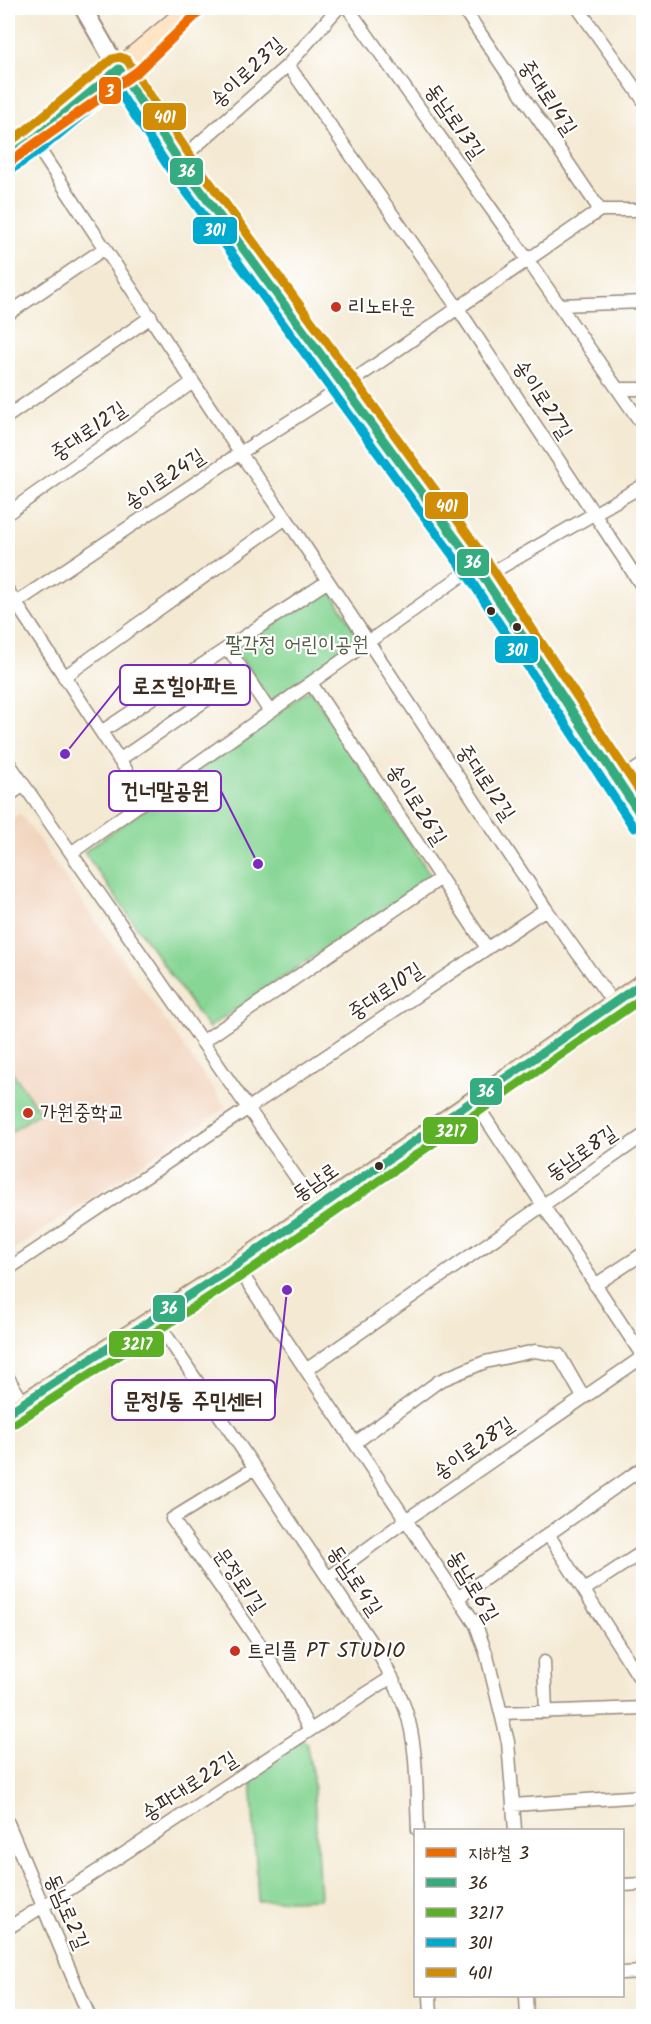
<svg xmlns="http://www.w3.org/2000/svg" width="651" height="2024" viewBox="0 0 651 2024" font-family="Kalam,'Poor Story',sans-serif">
  <rect width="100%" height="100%" fill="#fff"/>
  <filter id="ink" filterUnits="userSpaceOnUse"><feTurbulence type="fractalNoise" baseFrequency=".0167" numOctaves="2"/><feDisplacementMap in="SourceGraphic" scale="12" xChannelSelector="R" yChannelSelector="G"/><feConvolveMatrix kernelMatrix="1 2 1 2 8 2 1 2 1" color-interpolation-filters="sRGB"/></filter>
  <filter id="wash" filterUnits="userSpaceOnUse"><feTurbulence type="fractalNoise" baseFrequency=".008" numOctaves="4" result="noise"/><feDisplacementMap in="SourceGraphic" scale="24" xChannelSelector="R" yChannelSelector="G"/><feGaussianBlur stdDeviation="1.35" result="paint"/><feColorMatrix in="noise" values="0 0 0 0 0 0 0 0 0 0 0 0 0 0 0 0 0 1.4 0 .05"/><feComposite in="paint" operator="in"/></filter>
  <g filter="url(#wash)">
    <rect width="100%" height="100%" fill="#f4ead4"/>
    <path fill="#f2d4be" d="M20,813L226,1107L8,1254V822Z"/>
    <path fill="#88d695" stroke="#62805a" stroke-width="1.5" d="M327,586L362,640L270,702L235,649Z
      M310,689L432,877L208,1028L84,852Z
      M8,1066L40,1112L8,1134Z
      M302,1740L306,1742L313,1777L320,1899L258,1901L251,1774Z"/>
  </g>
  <g filter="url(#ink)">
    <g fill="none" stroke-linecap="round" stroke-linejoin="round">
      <defs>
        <path id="minor" d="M348,8L527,259L644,427
          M463,8L600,210
          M578,8L644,101
          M288,65L457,307L644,589
          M33,140L240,453L286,518L546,909L614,1004
          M179,161L288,65L338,8
          M559,305L644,302
          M8,314L105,248
          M618,389H644
          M8,416L151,317
          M8,513L193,382
          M8,591L146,800
          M8,608L240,453L345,386L600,210H644
          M228,648L270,712
          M64,677L286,518
          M311,683L487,948
          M101,732L328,581
          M119,760L244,674
          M8,762L318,1209
          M618,781L644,764
          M8,796L24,785
          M71,853L464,574L498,569L644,485
          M202,1042L441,878
          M474,1101L644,1358
          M236,1265L476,1625L487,1656L508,1742L515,1830
          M8,1269L546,909
          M595,1285L644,1253
          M154,1317L378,1653C389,1671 399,1690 406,1711C418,1747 416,1793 418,1830
          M306,1370L644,1135
          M8,1378L23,1402
          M355,1443L439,1381L485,1362L535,1351L559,1355L583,1397
          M255,1468L172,1519C220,1587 272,1655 309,1729
          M548,1534L644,1685
          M328,1578L406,1520L644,1356
          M584,1590L644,1551
          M459,1597L644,1467
          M544,1662L546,1712
          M501,1713L644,1708
          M513,1805L644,1796
          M8,1823L89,2016
          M622,1885L644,1884
          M8,1928C138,1848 263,1759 392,1677
          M622,1973L644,1972
          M430,1996L431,2016
          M526,1996L527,2016"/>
        <path id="tertiary" d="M83,8L132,93L154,121L179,161L480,572L644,821"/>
        <path id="secondary" d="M8,157L33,140L190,8
          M8,1413L236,1265L644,982"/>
      </defs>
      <use href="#minor" stroke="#988a79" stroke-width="15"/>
      <use href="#tertiary" stroke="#988a79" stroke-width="20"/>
      <use href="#secondary" stroke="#988a79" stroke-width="21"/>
      <use href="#minor" stroke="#fff" stroke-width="12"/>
      <use href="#tertiary" stroke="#fff" stroke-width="16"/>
      <use href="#secondary" stroke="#fde5c5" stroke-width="18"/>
      <defs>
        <path id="bus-1" d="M8,157L33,140L119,69L179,161L480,572L644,820
          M8,1413L236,1265L644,982"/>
        <path id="bus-2" d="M15,1423L243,1275L644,997"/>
        <path id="bus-3" d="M15,167L41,149L116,87L169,168L470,579L634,828"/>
        <path id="bus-4" d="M8,143L26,130L112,59L120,57L127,60L189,154L490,565L644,798"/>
      </defs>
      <use href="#bus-1" stroke="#fff" stroke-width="14"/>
      <use href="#bus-2" stroke="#fff" stroke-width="14"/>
      <use href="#bus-3" stroke="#fff" stroke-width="14"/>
      <use href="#bus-4" stroke="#fff" stroke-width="14"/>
      <use href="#bus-1" stroke="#35ac80" stroke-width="9"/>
      <use href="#bus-2" stroke="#5bb025" stroke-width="9"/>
      <use href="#bus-3" stroke="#00a9ce" stroke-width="9"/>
      <use href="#bus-4" stroke="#d18d06" stroke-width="9"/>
      <defs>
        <path id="metro-1" d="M8,163L138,71L203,8"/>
      </defs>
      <use href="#metro-1" stroke="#fff" stroke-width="15"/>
      <use href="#metro-1" stroke="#ed6c00" stroke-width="10"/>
    </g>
  </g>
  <g fill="#c8321e" stroke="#fff" stroke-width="2">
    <circle cx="336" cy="307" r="6"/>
    <circle cx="28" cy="1113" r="6"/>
    <circle cx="235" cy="1651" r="6"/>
  </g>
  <g fill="#3b2a1e" stroke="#fff" stroke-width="2">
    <circle cx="491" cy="611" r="5"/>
    <circle cx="517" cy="627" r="5"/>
    <circle cx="379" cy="1166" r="5"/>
  </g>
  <g text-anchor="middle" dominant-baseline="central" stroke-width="4.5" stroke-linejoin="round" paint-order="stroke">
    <g font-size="21" fill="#3b2a1e" stroke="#fff">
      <text transform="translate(248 73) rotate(-43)">송이로23길</text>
      <text transform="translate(547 98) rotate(56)">중대로14길</text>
      <text transform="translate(454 122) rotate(55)">동남로13길</text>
      <text transform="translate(542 400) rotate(57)">송이로27길</text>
      <text transform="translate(89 432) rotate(-35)">중대로12길</text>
      <text transform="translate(165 480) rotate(-34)">송이로24길</text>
      <text transform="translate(485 783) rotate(56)">중대로12길</text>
      <text transform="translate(416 805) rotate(57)">송이로26길</text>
      <text transform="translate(386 992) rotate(-34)">중대로10길</text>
      <text transform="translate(582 1154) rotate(-35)">동남로8길</text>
      <text transform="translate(316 1183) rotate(-35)">동남로</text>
      <text transform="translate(474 1449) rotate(-35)">송이로28길</text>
      <text transform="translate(239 1581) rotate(55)">문정로1길</text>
      <text transform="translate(354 1581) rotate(56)">동남로4길</text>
      <text transform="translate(472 1587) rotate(59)">동남로6길</text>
      <text transform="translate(190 1787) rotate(-33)">송파대로22길</text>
      <text transform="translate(66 1912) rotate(67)">동남로2길</text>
    </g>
    <g font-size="21" fill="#3b2a1e" stroke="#fff" text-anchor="start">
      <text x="348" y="307">리노타운</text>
      <text x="40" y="1113">가원중학교</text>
      <text x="247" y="1651">트리플 PT STUDIO</text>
    </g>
    <g font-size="21" fill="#525e42" stroke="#fff">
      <text x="297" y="645">팔각정 어린이공원</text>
    </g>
  </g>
  <path fill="none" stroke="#7b2cbf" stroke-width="2" d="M65 754L120 685M258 864L221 791M287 1290L275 1400"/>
  <g fill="#7b2cbf" stroke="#fff" stroke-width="2">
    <circle cx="65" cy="754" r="6"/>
    <circle cx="258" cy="864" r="6"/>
    <circle cx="287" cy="1290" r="6"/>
  </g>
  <g fill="#fff" stroke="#7b2cbf" stroke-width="2">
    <rect x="120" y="665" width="130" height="40" rx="6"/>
    <rect x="109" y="771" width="112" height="40" rx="6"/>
    <rect x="112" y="1380" width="163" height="40" rx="6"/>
  </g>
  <g font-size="22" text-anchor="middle" font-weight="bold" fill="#3b2a1e">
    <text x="185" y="693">로즈힐아파트</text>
    <text x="165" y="798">건너말공원</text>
    <text x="193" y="1408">문정1동 주민센터</text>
  </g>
  <g stroke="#fff" stroke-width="2">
    <rect x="98" y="76" width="24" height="29" rx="6" fill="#ed6c00"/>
    <rect x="142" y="102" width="45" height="29" rx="6" fill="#d18d06"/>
    <rect x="169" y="157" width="35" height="29" rx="6" fill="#35ac80"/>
    <rect x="192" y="216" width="46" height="29" rx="6" fill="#00a9ce"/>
    <rect x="424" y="491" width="45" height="29" rx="6" fill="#d18d06"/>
    <rect x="456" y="548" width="34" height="29" rx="6" fill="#35ac80"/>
    <rect x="494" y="635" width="45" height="29" rx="6" fill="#00a9ce"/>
    <rect x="469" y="1077" width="34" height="29" rx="6" fill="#35ac80"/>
    <rect x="422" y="1116" width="57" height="29" rx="6" fill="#5bb025"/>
    <rect x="152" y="1294" width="34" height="29" rx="6" fill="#35ac80"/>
    <rect x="108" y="1330" width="57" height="28" rx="6" fill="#5bb025"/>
  </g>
  <g font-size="16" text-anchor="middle" font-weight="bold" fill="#fff">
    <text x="110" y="97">3</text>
    <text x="165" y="123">401</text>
    <text x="187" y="177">36</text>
    <text x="215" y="236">301</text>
    <text x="447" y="512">401</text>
    <text x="473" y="568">36</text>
    <text x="517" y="656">301</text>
    <text x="486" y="1097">36</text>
    <text x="451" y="1137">3217</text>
    <text x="169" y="1314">36</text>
    <text x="137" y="1350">3217</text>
  </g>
  <rect width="651" height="2024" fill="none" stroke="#fff" stroke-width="30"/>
  <rect x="414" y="1829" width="210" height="168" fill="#ffffff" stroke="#b1aaa5" stroke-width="1.5"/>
  <rect x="426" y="1848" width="30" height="9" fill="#ed6c00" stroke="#b1aaa5" stroke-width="1.5"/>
  <text x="468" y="1859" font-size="18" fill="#3b2a1e">지하철 3</text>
  <rect x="426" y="1878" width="30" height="9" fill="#35ac80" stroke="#b1aaa5" stroke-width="1.5"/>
  <text x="468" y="1889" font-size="18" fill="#3b2a1e">36</text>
  <rect x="426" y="1908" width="30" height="9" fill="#5bb025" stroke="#b1aaa5" stroke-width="1.5"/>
  <text x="468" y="1919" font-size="18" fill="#3b2a1e">3217</text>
  <rect x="426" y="1938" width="30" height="9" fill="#00a9ce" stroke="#b1aaa5" stroke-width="1.5"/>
  <text x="468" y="1949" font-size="18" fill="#3b2a1e">301</text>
  <rect x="426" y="1968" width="30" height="9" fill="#d18d06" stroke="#b1aaa5" stroke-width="1.5"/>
  <text x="468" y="1979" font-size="18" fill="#3b2a1e">401</text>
</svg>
